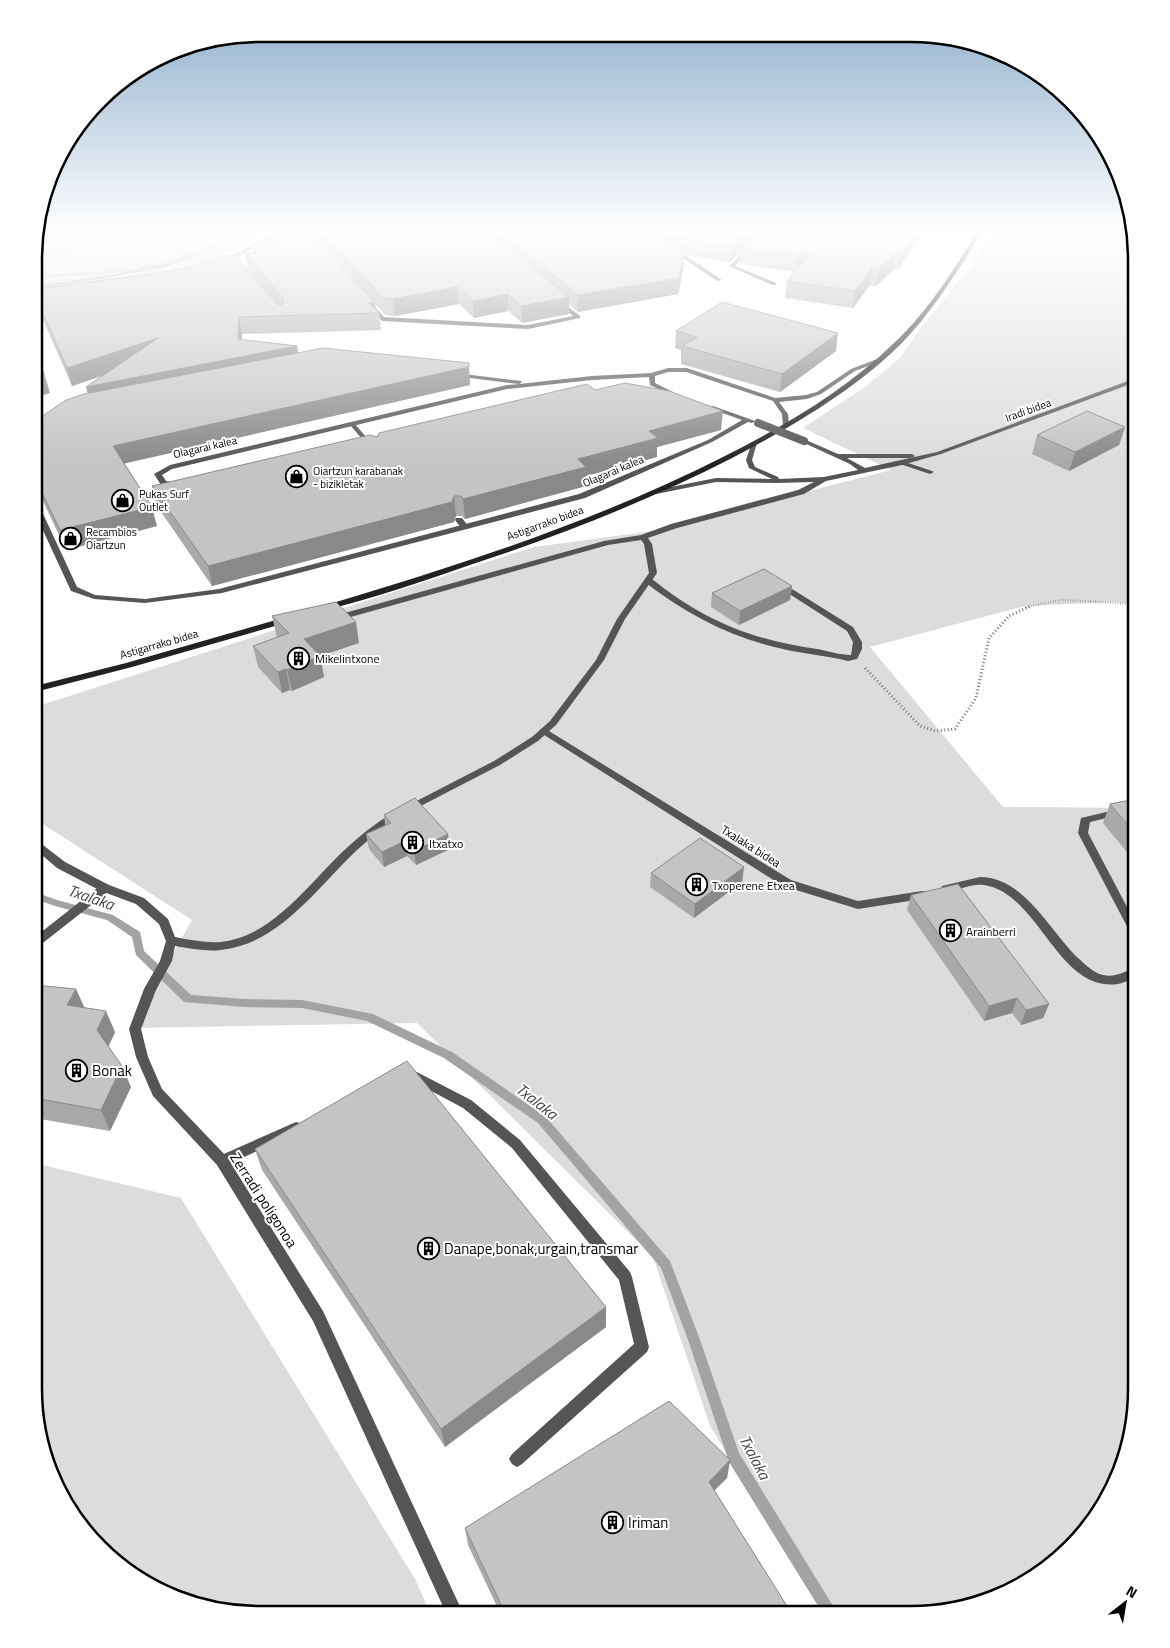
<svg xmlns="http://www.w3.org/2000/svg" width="1170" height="1648" viewBox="0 0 1170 1648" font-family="'Titillium Web',sans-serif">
  <rect width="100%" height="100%" fill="#fff"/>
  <path fill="#dcdcdc" d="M36,234H264L213,260L188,269L36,294Z
    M991,234H1130L1136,259V604L1115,602L1025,606L870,647L1003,807L1136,808V1404L1124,1461L1098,1514L1059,1558L1010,1591L911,1614H827L710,1426L653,1257L417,1023L131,1028L192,920L35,819V707L534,547L653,531L891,470L803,428L865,387L900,358L920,329L971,266Z
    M34,1163L181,1198L415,1579L430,1613L230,1612L134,1576L90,1537L57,1488L34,1389Z"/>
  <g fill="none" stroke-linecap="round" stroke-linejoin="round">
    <path fill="#a3a3a3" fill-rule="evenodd" d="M244,234H250L169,266L105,278L36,288V286L105,276L166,264Z
      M35,892L57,900L113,915L140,932L144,951L191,995L244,999L302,1000L373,1014L452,1052L546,1117L670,1261L699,1337L739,1453L838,1614H823L729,1462L687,1337L661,1268L538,1123L444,1058L367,1021L302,1008L244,1007L184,1002L136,955L132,937L107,920L55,906L35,899Z"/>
    <path stroke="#777" stroke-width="2" stroke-dasharray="0.5 1" stroke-linecap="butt" d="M36,254L74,248L117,234
      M36,278C62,274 88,274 113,272C156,268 194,254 231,234"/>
    <path stroke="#777" stroke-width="2.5" stroke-dasharray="0.5 2" stroke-linecap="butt" d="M1026,607L1061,600L1136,604"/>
    <path stroke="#777" stroke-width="3" stroke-dasharray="1 2.5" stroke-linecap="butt" d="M865,668L920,726L936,731L955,729L976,698L989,638L1009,616L1031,606"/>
    <path fill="#555" fill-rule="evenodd" d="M761,234H766L735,266L776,283V285H772L729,266Z
      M672,249H676L722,280L717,281L672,251Z
      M558,299L580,316V318L528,329L382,321L367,305L372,304L384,317L528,325L573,316L556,302L555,301Z
      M350,423H354L373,445V447H369L350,425Z
      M902,461L932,471L934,472L930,474L900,464L899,463Z
      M456,518H462L469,527L468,529H462L455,520Z
      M646,579H652C703,620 752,640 817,649C828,651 840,655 851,655L853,642L847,631L777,586L781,584H784L853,627L862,642V649L857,659L848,661C828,656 808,654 787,650C734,639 689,616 646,583Z
      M544,728L791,880L858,901L922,891L926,892L927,895L926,898L922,899L858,909L783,886L541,733L539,731Z
      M1136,805V811L1090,822L1088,833L1136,924V938L1132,937L1131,934L1078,833L1081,818Z
      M980,877C1024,877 1050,931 1078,958C1085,964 1093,973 1103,975C1116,978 1124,971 1136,968V977C1131,979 1124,983 1118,984C1058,993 1039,893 984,885C972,883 958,890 946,893L942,892L941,889L942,886Z
      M105,884L109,885L110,888L109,891L39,946L35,947V937L101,885Z
      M411,1069L471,1100L520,1140L630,1272L632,1277L649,1347L647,1352L522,1464L517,1467L512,1464L509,1459L512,1454L634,1344L619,1280L512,1148L463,1108L407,1078L405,1074L407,1070Z
      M296,1122L300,1123L302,1127L300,1131L227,1165L222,1167L217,1165L216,1161L217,1157Z"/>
    <path fill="#555" fill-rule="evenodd" d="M273,234H279L227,262L222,261Z
      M877,359L880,361L879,362L855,371L821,394L807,399L779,402L788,414L789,426L786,428L783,426L782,414L773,401L686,372H668L655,376V383L673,392V394L671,395L650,385L649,377L592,380L507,389L172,469L162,475L166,481L182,484L183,486L179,488L161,485L154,474L170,465L507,385L519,384L454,376V374L456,373L521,381L522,382L519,384L592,376L651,373L668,368H687L775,398L806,395L817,392L851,369Z
      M1136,378V382L941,454L902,465L826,481L804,494L677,528L648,538L652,544L657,573L625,619L604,660L556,725L538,741L500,765L411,811H405L403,809L405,807L494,761L532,737L550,721L596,660L617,619L649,573L644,544L641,540L608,545L340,620H334V616L604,541L641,535L671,524L798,490L814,482L776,483L716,482L656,494L652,492L656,490L716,478L772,479L749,468L746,460L752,442L757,443L752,460L755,467L778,477L779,479L824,477L858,470L850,464L802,442V440H806L838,454H912L915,456L912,458H847L865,468L937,452Z
      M709,406H713L755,421L752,423L748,422L712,442L585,498L222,593L145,603L94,599L71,591L35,513V503L39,505L77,587L95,595L145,599L219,589L579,494L708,440L742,420L709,408Z
      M396,813L401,816L400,818C385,828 370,838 357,850C317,888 279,944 221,950C206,952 190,948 175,946L172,961L156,990L141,1029L148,1057L162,1089L227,1157L323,1311L463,1613H446L313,1321L217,1165L153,1096L136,1057L129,1029L144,989L160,961L166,941L159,924L136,904L101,891L57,868L35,849V840L39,842L65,862L109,885L144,898L168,919L175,937C190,940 206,943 221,942C278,936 317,871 358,838C369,829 383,817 396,813Z"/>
    <path fill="#222" fill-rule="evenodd" d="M976,234H981C957,272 933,311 901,344C853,391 793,426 734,457C648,501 559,536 467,566C421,582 374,598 326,610L322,608L323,606C460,565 597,521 725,456C786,425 846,390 895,342C928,311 952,272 976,234Z
      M283,618H286L290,620L289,622L132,667L35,692V686L126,663Z"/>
    <path stroke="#555" stroke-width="8" d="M758,423L804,441"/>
  </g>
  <path fill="#a9a9a9" d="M314,234H922L898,270L894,269L876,286L870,285L853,308L785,298L787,281L795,272L740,264L741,252L730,262L689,256L674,246V247L684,254L683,271L678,294L578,312L569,305V314L522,323L508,311L474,318L459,304L395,316L385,315L375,304L376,310L379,313L381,330L242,334V340L298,353L469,363L470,385L124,463L157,526L66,550L35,484V421L88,394L86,387L103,375L72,386L37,306L36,301V289L260,285L248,269L245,253L253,252L252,244L276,241L275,235L314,236Z
    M676,331L836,351L780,392L681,364V350L675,348Z
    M595,390L721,430L657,447V457L586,476V486L465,519L462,516H456L454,522L212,586L157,506L152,486Z
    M1125,427L1119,445L1069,471L1032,454L1037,435Z
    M792,586L790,600L739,625L711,607L712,593Z
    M272,616L359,643L320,656L324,677L292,691L290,690L282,693L258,667L253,646L277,638Z
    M1136,799V862L1130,850L1126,851L1103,823L1110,804Z
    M384,815L450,849L416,865L407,856L384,867L369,849L366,834L385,825Z
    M744,867L742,882L694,918L650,887L651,873Z
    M911,895L1049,1004L1043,1018L1021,1025L1012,1013L984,1021L907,910Z
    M34,985L84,1008L115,1032L108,1046L131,1087L110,1131L34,1118Z
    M255,1149L606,1307V1327L445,1447L262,1170Z
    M730,1460L727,1478L714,1490L792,1614L500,1613L468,1545L465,1528Z"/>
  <path fill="#898989" d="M744,234H758L741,248V252L730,262L731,246Z
    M914,234H922L898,270L901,254Z
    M896,253L894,269L876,286L878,269Z
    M684,254L683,271L678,294L578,312V295Z
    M810,254L797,272L799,256Z
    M872,268L870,285L853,308L855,291Z
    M457,287L459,304L395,316L393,299Z
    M508,294V311L474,318L473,301Z
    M569,297V314L522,323L521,306Z
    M375,302L376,313L369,303Z
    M239,317L242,334L241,356L297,346L300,363L91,405L86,387L238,339Z
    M838,333L836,351L780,392L782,374Z
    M158,338L162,356L72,386L67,368Z
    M41,362L50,393L35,398V378Z
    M469,367L470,385L118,465L113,446Z
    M723,411L721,430L657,447V457L586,476V486L465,519L463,499L578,459L649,431Z
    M1125,427L1119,445L1069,471L1075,452Z
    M454,496L456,516L454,522L212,586L208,566Z
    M152,507L157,526L66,550L60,530Z
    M792,586L790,600L739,625L740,611Z
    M356,622L359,643L320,656L324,677L292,691L287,670L304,639Z
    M286,669L290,690L282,693L278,672Z
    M1134,832H1136V835L1130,850L1126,851Z
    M448,834L450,849L416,865L414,851Z
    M405,841L407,856L384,867L382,852Z
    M744,867L742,882L694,918L695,904Z
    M76,989L86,1011L67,1005Z
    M1017,998L1012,1013L984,1021L989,1006Z
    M1049,1004L1043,1018L1021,1025L1026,1010Z
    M106,1011L115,1032L106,1052L97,1030Z
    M122,1066L131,1087L110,1131L101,1110Z
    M606,1307V1327L445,1447L441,1429Z
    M730,1460L727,1478L706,1499L709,1482Z"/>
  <path fill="#c4c4c4" stroke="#898989" d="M279,234H312L375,302L369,303L379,313L239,317L238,339L297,346L86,387L158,338L67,368L36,297V289L173,271L197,265L221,256L235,255L277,304L282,305L284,300L245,253L258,252L252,244L279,240L275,235Z
    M324,234H490L569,297L521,306L508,294L473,301L457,287L393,299L383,298Z
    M502,234H668L674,238L655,235L684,254L679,278L578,295Z
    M680,234H744L731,246L690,240Z
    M755,234H914L901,254L896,253L878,269L872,268L855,291L787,281L810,254L799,256L741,248Z
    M722,302L838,333L782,374L682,346L697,337L676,331Z
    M323,348L469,363V367L113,446L152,507L60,530L35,478V421L66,400L84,394Z
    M36,362H41L44,375L35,378Z
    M625,383L669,391L723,411L649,431L658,438L578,459L586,467L463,499L461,496H454L452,502L208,566L152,486L370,435L377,437L379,433L587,384L595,390Z
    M1087,411L1125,427L1075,452L1037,435Z
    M764,569L792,586L740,611L712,593Z
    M336,602L356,622L304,639L320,656L287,670L286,669L278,672L253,646L289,633L272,616Z
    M415,798L448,834L414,851L405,841L382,852L366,834L391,823L384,815Z
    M1136,799V832H1134L1110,804Z
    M700,838L744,867L695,904L651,873Z
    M958,884L1049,1004L1026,1010L1017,998L989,1006L911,895Z
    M34,985L76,989L67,1005L106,1011L97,1030L122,1066L101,1110L34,1098Z
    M407,1061L606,1307L441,1429L255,1149Z
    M669,1401L730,1460L709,1482L792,1614L505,1613L465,1528Z"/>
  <linearGradient id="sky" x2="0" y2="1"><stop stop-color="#8cadcc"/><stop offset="0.5" stop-color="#fff"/><stop offset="1" stop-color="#fff" stop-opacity="0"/></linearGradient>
  <rect width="1170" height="465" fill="url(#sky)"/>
  <defs>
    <symbol id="shop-ring" viewBox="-11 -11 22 22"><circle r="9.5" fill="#fff" stroke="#000" stroke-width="1.5"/><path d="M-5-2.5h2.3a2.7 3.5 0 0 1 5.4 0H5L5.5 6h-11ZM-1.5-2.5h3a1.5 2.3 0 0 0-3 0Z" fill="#000"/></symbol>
    <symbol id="building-ring" viewBox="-11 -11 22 22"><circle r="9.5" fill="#fff" stroke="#000" stroke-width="1.5"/><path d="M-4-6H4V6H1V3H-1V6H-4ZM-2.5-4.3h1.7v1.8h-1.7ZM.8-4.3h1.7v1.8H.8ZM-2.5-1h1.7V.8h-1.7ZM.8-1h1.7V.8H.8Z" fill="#000"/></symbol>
  </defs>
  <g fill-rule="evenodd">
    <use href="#shop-ring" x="284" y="464" width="25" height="25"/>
    <use href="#shop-ring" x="110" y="488" width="25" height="25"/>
    <use href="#shop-ring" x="58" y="526" width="25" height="25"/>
    <use href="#building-ring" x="286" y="646" width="25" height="25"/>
    <use href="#building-ring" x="400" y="830" width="25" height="25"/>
    <use href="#building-ring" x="684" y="872" width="25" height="25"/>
    <use href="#building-ring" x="938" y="918" width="25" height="25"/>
    <use href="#building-ring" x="64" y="1058" width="25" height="25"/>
    <use href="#building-ring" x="416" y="1236" width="25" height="25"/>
    <use href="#building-ring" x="600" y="1510" width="25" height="25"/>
  </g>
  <g text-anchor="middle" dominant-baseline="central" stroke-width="4" stroke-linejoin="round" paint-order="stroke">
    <g font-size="11" fill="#000" stroke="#fff">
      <text transform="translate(1028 410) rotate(-20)">Iradi bidea</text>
      <text transform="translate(205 447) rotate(-13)">Olagarai kalea</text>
      <text transform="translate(613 471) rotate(-23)">Olagarai kalea</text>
      <text transform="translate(545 523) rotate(-20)">Astigarrako bidea</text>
      <text transform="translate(159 644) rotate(-16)">Astigarrako bidea</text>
    </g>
    <g font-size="11" fill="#000" stroke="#fff" text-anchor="start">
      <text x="313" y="471">Oiartzun karabanak<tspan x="313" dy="13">- bizikletak</tspan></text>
      <text x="139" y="494">Pukas Surf<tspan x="139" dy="13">Outlet</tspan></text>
      <text x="86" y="532">Recambios<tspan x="86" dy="13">Oiartzun</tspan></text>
    </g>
    <g font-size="12" fill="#000" stroke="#fff" text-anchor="start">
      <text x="315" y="658">Mikelintxone</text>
      <text x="429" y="843">Itxatxo</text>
      <text x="712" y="885">Txoperene Etxea</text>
      <text x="966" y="931">Arainberri</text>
    </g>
    <g font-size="12" fill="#000" stroke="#fff">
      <text transform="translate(751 846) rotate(32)">Txalaka bidea</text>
    </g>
    <g font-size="15" fill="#000" stroke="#fff" text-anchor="start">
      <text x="92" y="1070">Bonak</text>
      <text x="444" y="1248">Danape,bonak,urgain,transmar</text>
      <text x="628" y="1522">Iriman</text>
    </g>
    <g font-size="15" fill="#000" stroke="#fff">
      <text transform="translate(264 1200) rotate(57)">Zerradi poligonoa</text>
    </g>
    <g font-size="16" font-style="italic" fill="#444" stroke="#fff">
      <text transform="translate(91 897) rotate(19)">Txalaka</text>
      <text transform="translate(537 1101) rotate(38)">Txalaka</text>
      <text transform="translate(755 1457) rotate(62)">Txalaka</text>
    </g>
  </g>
  <path d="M0 0H1170V1648H0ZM259 42H911A217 217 0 0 1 1128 259V1389A217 217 0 0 1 911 1606H259A217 217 0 0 1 42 1389V259A217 217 0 0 1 259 42Z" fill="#fff" fill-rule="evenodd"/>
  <path fill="none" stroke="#000" stroke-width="2.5" d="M259 42H911A217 217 0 0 1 1128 259V1389A217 217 0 0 1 911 1606H259A217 217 0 0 1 42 1389V259A217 217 0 0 1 259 42Z"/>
  <g transform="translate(1125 1603) rotate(31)" stroke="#ffffff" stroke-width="4" paint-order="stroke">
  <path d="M0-4L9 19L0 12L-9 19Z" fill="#000000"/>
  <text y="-8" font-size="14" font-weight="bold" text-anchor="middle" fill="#000000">N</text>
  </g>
</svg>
